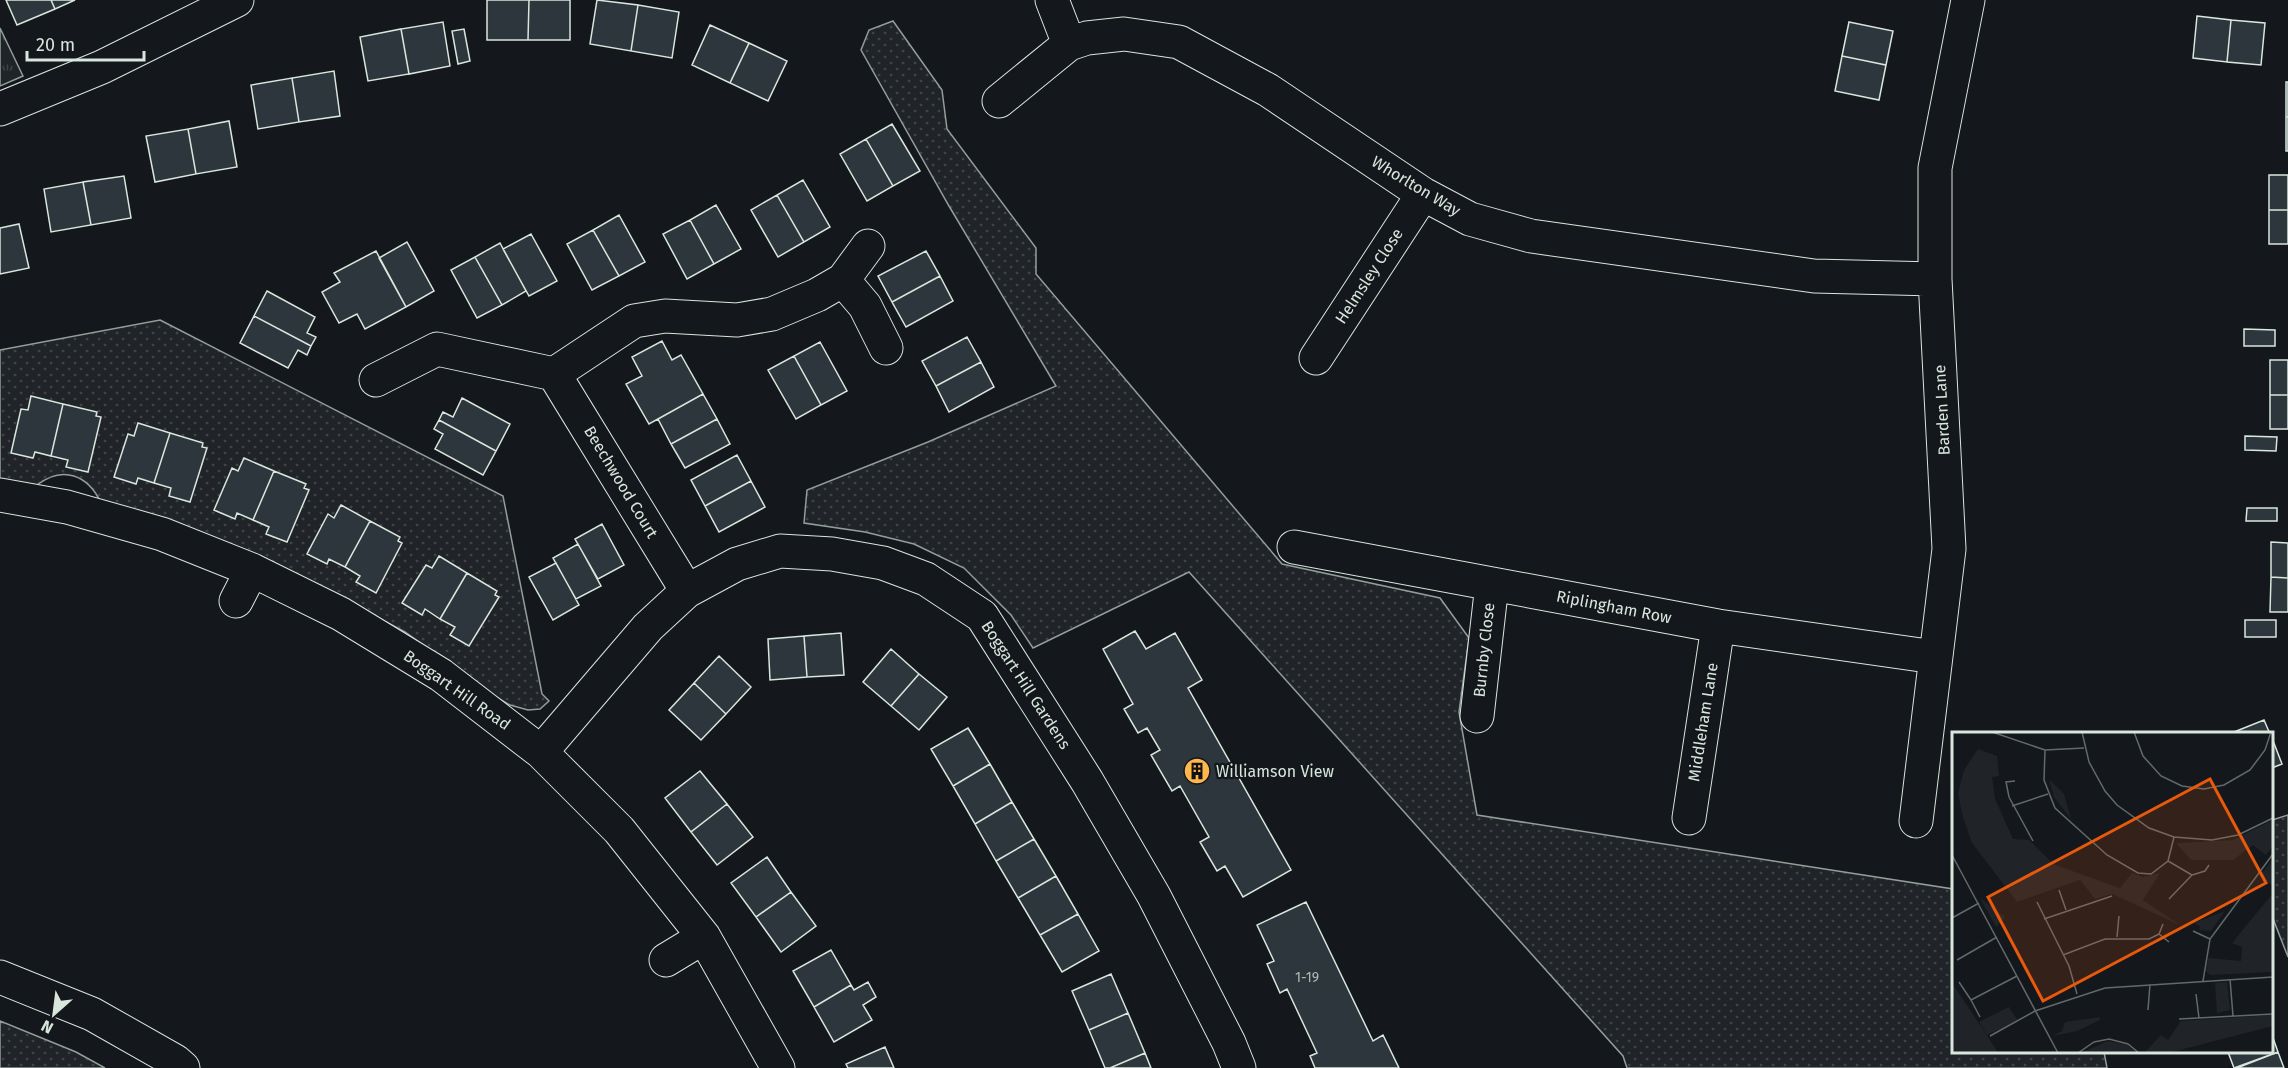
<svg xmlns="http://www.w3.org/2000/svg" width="2288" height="1068" viewBox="0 0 2288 1068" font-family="'Fira Sans',sans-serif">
  <defs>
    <pattern id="grass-dots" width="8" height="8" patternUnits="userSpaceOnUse" patternTransform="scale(1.5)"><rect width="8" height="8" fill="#202428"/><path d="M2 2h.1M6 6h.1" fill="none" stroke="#404447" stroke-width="1.8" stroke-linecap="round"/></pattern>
    <pattern id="park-tufts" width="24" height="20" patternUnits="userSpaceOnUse" patternTransform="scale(1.5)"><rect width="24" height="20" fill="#202428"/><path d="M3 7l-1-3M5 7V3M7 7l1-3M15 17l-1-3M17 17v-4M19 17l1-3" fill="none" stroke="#404447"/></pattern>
  </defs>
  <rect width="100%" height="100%" fill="#14181c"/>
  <path fill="url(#grass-dots)" stroke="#939e99" stroke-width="1.5" d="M893,21L942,90L947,129L1036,248V274L1282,564L1440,598L1469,638L1459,712L1477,815L1953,889L1954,1052H2104L2107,1068H1627L1623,1056L1189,572L1033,648L1011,615L964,568L914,544L865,532L804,523L807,490L928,442L1056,386L949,206L861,50L869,30Z
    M160,320L503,496L542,694L549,701L540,709L528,710L510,705L491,694L405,632L299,576L101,503C88,475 63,465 37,485L0,480V350Z
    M2288,815V957L2272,916V820Z
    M0,1021L76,1052L105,1068H0Z"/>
  <path fill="url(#park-tufts)" stroke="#939e99" stroke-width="1.5" d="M0,28L23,76L0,86Z"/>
  <path fill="#2c363c" stroke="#d8e6dc" stroke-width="1.5" d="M6,0H51L55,9L17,25Z
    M51,0H75L55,9Z
    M487,0H529L528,40H487Z
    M529,0H570V40H528Z
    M597,0L638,5L631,51L590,44Z
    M638,5L679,12L672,58L631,51Z
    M2197,16L2231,20L2227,62L2193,58Z
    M2231,20L2265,23L2261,65L2227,62Z
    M443,22L450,66L409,74L401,29Z
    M1849,22L1893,31L1886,65L1842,56Z
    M710,25L749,43L730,83L692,65Z
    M401,29L409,74L368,81L360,37Z
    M464,29L470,61L458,64L452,31Z
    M749,43L787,61L768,101L730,83Z
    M1842,56L1886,65L1879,100L1835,91Z
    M334,71L340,116L299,122L292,78Z
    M292,78L299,122L258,129L251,85Z
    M2286,82H2288V117H2286Z
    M2286,117H2288V151H2286Z
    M229,121L237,167L196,174L188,129Z
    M892,124L920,171L893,186L866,139Z
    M188,129L196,174L155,182L146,136Z
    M866,139L893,186L867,201L840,154Z
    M2269,175H2288V210H2269Z
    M124,176L131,218L91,225L83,182Z
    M803,180L830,227L804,242L777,195Z
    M83,182L91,225L51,232L44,189Z
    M777,195L804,242L778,257L751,210Z
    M716,205L741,249L714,264L690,220Z
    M2269,210H2288V244H2269Z
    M619,215L645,262L619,276L593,230Z
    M690,220L714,264L687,279L663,234Z
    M19,224L29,268L0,274V228Z
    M593,230L619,276L592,290L567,244Z
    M531,234L557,281L529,296L503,249Z
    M407,242L434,291L406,307L379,258Z
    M500,243L526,291L502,305L475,257Z
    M376,251L406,307L365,329L357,314L339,323L322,292L340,282L334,273Z
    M926,251L940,276L892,302L878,276Z
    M475,257L502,305L477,318L451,270Z
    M940,276L953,301L906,327L892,302Z
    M267,291L315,317L307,333L316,337L311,346L254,316Z
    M254,316L311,346L307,355L298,350L288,368L240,343Z
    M2244,329L2275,330V346H2244Z
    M967,337L981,362L936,386L922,361Z
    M662,341L672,360L681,355L703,394L649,424L626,384L642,376L632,357Z
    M820,342L847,391L821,405L794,356Z
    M794,356L821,405L796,419L768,370Z
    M2270,360H2288V395H2270Z
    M981,362L994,387L949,412L936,386Z
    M703,394L717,419L671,444L658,419Z
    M2270,395H2288V429H2270Z
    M31,396L63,404L51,456L35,452L33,458L11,453L21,409L28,410Z
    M462,398L510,424L496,451L439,420L443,412L453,417Z
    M63,404L97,412L96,416L101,417L88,472L66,467L68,460L51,456Z
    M717,419L730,444L685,468L671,444Z
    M439,420L496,451L483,475L435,449L443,434L434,429Z
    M138,423L170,433L154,483L138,478L136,484L114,477L128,434L134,436Z
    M170,433L203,443L202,447L207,448L190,502L169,496L171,488L154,483Z
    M2245,436L2277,437L2276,451L2245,450Z
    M737,455L751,481L705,506L691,480Z
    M244,458L274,471L253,520L237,513L235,519L214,510L232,468L238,471Z
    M274,471L306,484L304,488L309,490L287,542L266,534L269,527L253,520Z
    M751,481L765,507L719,532L705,506Z
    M341,505L370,521L345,567L329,559L327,564L307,554L328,514L334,518Z
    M2247,508H2277V521H2246Z
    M370,521L400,537L398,541L402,543L376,593L356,582L360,576L345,567Z
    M602,524L624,565L598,579L575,539Z
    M2271,542L2288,543V578L2271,577Z
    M578,544L601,586L576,599L553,558Z
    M439,556L467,573L440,619L425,609L422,615L402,603L426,565L432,568Z
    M556,563L579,605L553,620L529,577Z
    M467,573L497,591L495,595L499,597L469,646L450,635L455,627L440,619Z
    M2271,577L2288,578V612H2270Z
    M2245,620H2276V637H2245Z
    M1135,631L1146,649L1175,633L1202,680L1188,688L1291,870L1243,897L1225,866L1217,871L1200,842L1209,837L1180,786L1172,791L1151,755L1160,750L1147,728L1138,733L1124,709L1133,704L1103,649Z
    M841,633L844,675L807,677L804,636Z
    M804,636L807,677L770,680L768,639Z
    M891,649L919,674L891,706L863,682Z
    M719,656L751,687L726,714L694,683Z
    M919,674L947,697L919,730L891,706Z
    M694,683L726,714L701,740L669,710Z
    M2264,720L2270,734H2229Z
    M968,728L990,764L953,786L931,749Z
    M2272,738L2282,764L2272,768Z
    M990,764L1012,802L975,824L953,786Z
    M700,771L727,804L691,832L665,798Z
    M1012,802L1034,839L996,861L975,824Z
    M727,804L753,837L717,865L691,832Z
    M1034,839L1056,876L1018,898L996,861Z
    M767,857L791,892L756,917L731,883Z
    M1056,876L1078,914L1040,935L1018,898Z
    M791,892L816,926L781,952L756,917Z
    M1306,902L1373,1041L1383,1035L1399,1068H1315L1310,1056L1317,1053L1287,989L1280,993L1267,964L1274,961L1257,925Z
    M1078,914L1099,951L1062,972L1040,935Z
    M831,950L851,985L814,1007L793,971Z
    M1111,974L1128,1013L1089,1030L1072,991Z
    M868,982L876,997L863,1005L872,1020L834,1042L814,1007L851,985L854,990Z
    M1128,1013L1145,1053L1110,1068H1105L1089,1030Z
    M2272,1035L2278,1052L2234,1068L2228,1052H2272Z
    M885,1047L894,1068H848L846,1064Z
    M2278,1052L2284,1068H2237Z
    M1145,1053L1151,1068H1110Z"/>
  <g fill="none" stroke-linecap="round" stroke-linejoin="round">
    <defs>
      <path id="street" d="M1069,44L1087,38L1124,34L1179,42L1268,90L1423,194L1470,219L1531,236L1814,276L1935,279
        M999,101L1069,44L1052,0
        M0,109L102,67L237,0
        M868,246L843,280L865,306L886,348
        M1316,358L1423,194
        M376,380L437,349L554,374
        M0,495L67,507L162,534L252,570L341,614L441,675L541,752L619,830L704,937L778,1068
        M1294,547L1718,626L1935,657
        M687,591L554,374L634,321L665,316L737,320L772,314L817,295L843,280
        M236,601L252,570
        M1477,716L1492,584
        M541,752L648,627L687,591L737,564L780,551L832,554L883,563L926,579L982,616L1087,781L1154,896L1229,1043L1239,1068
        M1689,818L1718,626
        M1916,821L1949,549L1935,279V168L1968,0
        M666,960L704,937
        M0,977L92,1014L175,1061L183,1068"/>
    </defs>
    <use href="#street" stroke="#d8e6dc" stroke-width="35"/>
    <use href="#street" stroke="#14181c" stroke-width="33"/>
  </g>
  <defs>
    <symbol id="building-disc" viewBox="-11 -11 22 22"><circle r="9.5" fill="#ffb74d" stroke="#14181c"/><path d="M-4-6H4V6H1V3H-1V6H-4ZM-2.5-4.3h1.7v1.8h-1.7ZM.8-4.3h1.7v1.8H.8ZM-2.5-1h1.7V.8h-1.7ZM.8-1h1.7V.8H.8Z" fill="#111"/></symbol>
  </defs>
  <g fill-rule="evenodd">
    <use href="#building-disc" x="1182" y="756" width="30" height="30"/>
  </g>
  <g text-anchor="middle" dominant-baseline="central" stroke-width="4.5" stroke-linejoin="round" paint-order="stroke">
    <g font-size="14" fill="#adbab4">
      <text x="1307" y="977">1-19</text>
    </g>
    <g font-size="16" fill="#d8e6dc" stroke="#14181c">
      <text transform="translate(1416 186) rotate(31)">Whorlton Way</text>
      <text transform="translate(1369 276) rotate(-57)">Helmsley Close</text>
      <text transform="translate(1942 410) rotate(-93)">Barden Lane</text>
      <text transform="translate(621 482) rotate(59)">Beechwood Court</text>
      <text transform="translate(1614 607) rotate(11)">Riplingham Row</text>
      <text transform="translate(1484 650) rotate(-84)">Burnby Close</text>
      <text transform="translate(1026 685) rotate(57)">Boggart Hill Gardens</text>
      <text transform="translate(457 690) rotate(35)">Boggart Hill Road</text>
      <text transform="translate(1703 722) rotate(-81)">Middleham Lane</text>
    </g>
    <g font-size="16" fill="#d8e6dc" stroke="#14181c" text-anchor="start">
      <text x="1216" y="771">Williamson View</text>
    </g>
  </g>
  <g transform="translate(1952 732)">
    <rect width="321" height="321" fill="#14181c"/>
    <path d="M26,17L45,24L47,44L40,45L43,67L61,107L77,108L101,132L168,156L180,141L191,145L208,141L191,168L228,193L160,162L143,167L128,148L65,170L20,111L11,85L6,62L12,38ZM97,47L112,62L119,87L102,65ZM321,88V114L314,123L301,113L281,128H239L224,111L281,108ZM28,166L53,185L44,195ZM273,179L259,199L247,198L248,194L242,191ZM275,250L278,278L265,281L263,251ZM57,275L66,289L35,303L27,290ZM321,283V294L216,321L193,320L209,303L216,308L229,289ZM148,285V288L125,299L101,304L110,299L113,290Z" fill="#202428"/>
    <path d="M321,128V154L307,144ZM321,161L320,240L258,243L254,239L256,226L289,229L290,215L280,211ZM0,251L36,305L46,321H0ZM156,309L175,313L185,321H129Z" fill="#202428"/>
    <path fill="none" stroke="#626a69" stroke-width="1.5" d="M40,0L93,18L132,16M130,0L137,30L153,59L165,73L197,96L222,105L260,108L286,103L321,86M182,0L191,24L209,44L230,54L252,57L272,53L298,38L313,18L319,0M93,18L92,48L103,76L155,123L186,141L199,142L216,129L222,105M63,49L54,50L57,65L81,109M60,74L96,62M0,123L106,321M216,129L240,143L217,167M240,143L253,139L257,133M107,158L114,178M85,170L117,234L125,262M0,186L27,171M92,187L160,164M211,192L207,202L217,210M241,199L258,207M165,205L167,184M111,223L153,207H197L207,202M5,228L45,205M278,247L281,284M251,249L258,207L321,122M7,250L19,268L65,244M244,262L247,286M19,268L28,285M196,278L198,252M227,287L321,282M38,304L83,279L153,256L321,245M126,321L142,310L157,307L176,312L187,321"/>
    <path fill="#e8590c" fill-opacity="0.15" stroke="#e8590c" stroke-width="3" d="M258,47L314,151L91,269L36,165Z"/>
    <rect width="321" height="321" fill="none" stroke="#d8e6dc" stroke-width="3"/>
  </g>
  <g transform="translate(54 1014) rotate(208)" stroke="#14181c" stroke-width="4.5" paint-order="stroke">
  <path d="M0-4.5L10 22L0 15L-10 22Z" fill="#d8e6dc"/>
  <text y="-9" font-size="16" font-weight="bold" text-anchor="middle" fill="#d8e6dc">N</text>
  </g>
  <path d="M27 51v9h117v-9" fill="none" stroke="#d8e6dc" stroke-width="3"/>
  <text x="36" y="51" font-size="18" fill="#d8e6dc" stroke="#14181c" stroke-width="4.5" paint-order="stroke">20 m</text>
</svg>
